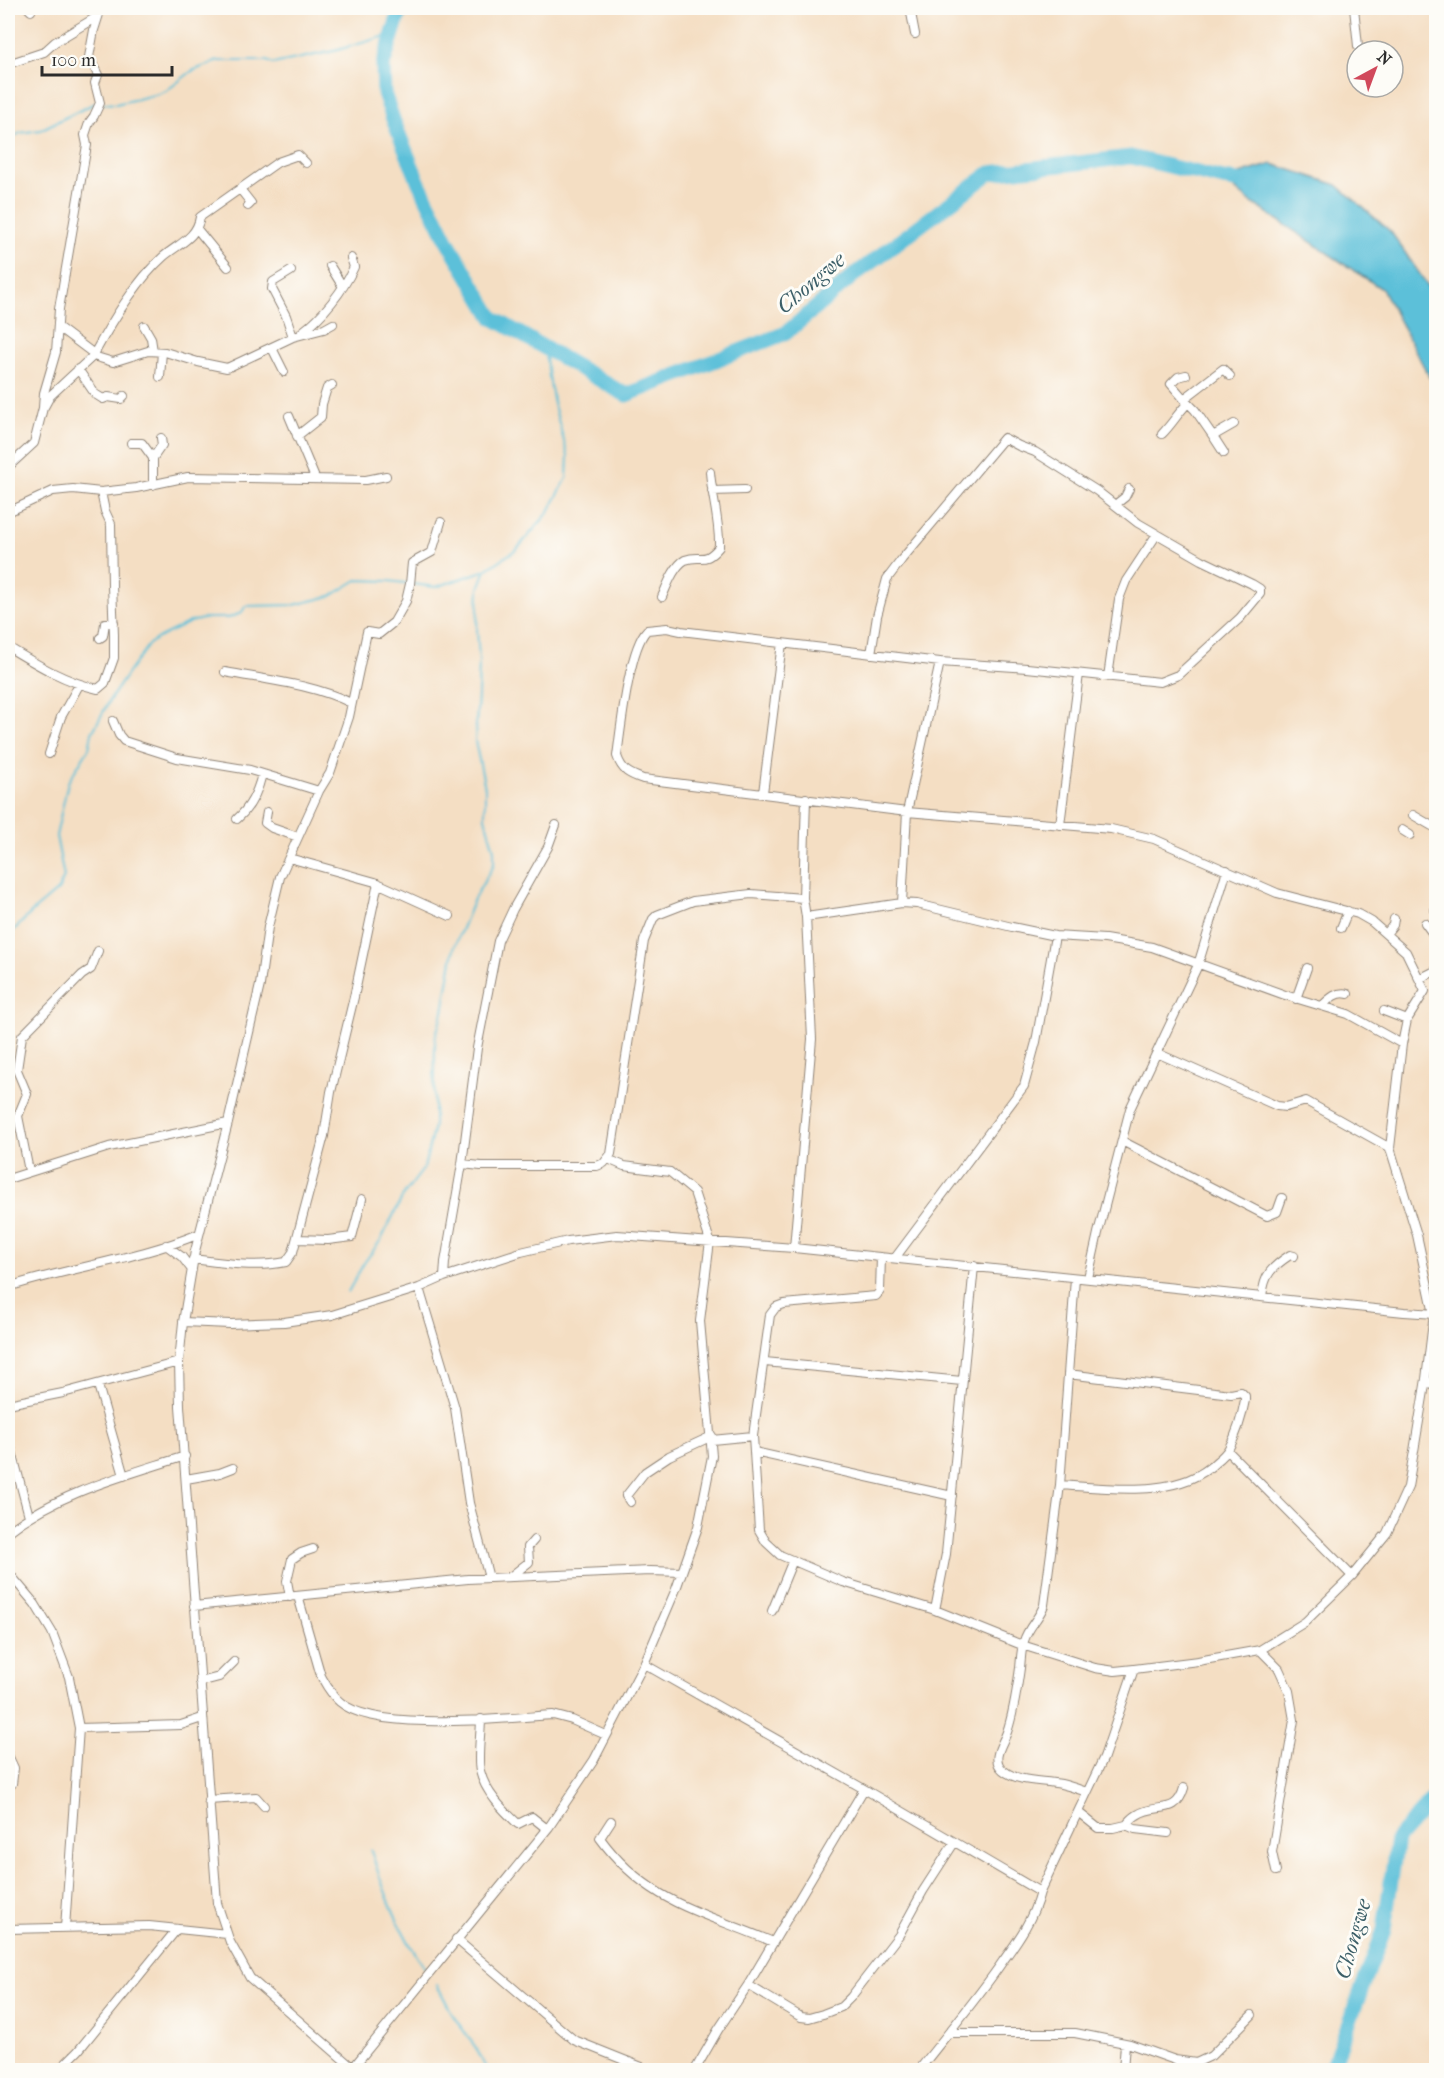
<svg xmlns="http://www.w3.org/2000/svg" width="1444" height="2078" viewBox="0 0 1444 2078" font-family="'IM FELL French Canon',serif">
  <rect width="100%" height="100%" fill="#fdfcf7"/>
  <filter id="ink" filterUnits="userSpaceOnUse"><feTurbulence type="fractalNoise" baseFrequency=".0167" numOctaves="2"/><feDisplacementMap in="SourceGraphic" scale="12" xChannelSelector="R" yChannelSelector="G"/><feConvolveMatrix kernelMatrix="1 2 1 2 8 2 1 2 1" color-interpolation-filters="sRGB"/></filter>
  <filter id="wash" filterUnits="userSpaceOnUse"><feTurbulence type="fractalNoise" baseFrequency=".008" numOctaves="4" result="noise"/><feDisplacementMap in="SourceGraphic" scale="24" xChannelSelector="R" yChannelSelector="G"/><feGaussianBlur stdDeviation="1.35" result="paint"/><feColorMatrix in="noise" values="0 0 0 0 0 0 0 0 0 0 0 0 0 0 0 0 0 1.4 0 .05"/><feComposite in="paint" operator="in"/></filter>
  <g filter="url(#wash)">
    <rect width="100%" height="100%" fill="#f4dec3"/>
    <path fill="#5bc0d9" stroke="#437682" stroke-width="1.5" d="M1272,164L1337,185L1391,232L1432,292L1436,284V389L1382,289L1249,201L1223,179Z"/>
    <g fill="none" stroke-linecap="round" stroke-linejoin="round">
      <path stroke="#5bc0d9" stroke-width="2" d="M8,141L20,133L40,130L93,104L100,103L116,104L158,94L166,91L192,71L218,61H267L273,64L334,51L393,34
        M8,936L32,912L58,890L64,877L56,836L68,782L89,748L92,733L109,701L130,670L149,644L158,638L190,622L207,618H229L236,615L241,613L246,606L294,605L331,596L357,580L389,581L436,587L486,570L517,549L548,513L567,478L568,456L554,405L544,348
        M348,1292L364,1263L381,1240L403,1196L424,1168L434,1126L435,1038L443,1012L454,948L474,899L494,864V850L485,818V788L475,741L478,695L479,659L477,629L479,588L486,570
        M371,1850C382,1887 402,1938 426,1969
        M437,1985L454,2017L476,2048L487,2070"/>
      <path stroke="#5bc0d9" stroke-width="15" d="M401,8L383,65L384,93L394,122L419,183L448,242L493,318L626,395L786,333L853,276L990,173L1131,157L1223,179L1242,182
        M1331,2070L1384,1930L1397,1839L1436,1795"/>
    </g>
  </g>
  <g filter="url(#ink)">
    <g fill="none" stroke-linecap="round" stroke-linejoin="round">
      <defs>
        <path id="street" d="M28,8L31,11
          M910,8L915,34
          M1354,8L1358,46
          M8,64L44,52L55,42L98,16
          M240,189L251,203L248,206
          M197,229L228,267
          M330,266L343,287
          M291,271L273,282L272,289L286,316L293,337
          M144,326L151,338L153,351
          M58,327L94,354
          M302,332C323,316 343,291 354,267L351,258
          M272,348L284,372
          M93,356C111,323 135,282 163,257C178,244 197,238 200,217L278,162L298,155L306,163
          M78,369L95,394L103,399L108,397L121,399L124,396
          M160,377L162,352
          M1184,399L1171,384L1178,377L1186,375
          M44,407L50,396L93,356L113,362L148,351L165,352L198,362L227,368L293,337L324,329L333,324
          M289,416L315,478
          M1162,434C1172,424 1178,413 1188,403
          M297,436L321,417L322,404L327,388L332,385
          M1213,436L1195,410L1184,399L1223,369L1230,376
          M131,443H142L153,458V485
          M1224,453L1213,436L1234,424
          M153,458L162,445L161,438
          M8,467L34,443L43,408L44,393L56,352L59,309L87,145L85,135L89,123L94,116L100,103L95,83L98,75L89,57L94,30L101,8
          M712,491L745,490
          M101,492L136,488L188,477L366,480L386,476
          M1115,505L1125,497L1129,489
          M8,512L53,491L73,489L101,492L105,511L111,524L112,586L114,635V658L105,683L98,689C65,682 36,664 8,647
          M662,597C667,586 674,566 685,560C701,554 704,565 719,547C720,522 712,497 710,472
          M100,638L103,636L105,623H114
          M871,654L877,616L887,579L902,559L1004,438L1019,446L1035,452L1097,491L1138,523L1157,534L1202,560L1252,584L1260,589V594L1240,618L1178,675L1160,682L1027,668L940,662L681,631L667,628L647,630C629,648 621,728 617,756C622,771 629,774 643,779L907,812L1111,829L1154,839L1277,893L1358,914L1372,922L1406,952L1425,991L1407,1020L1402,1044L1390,1148L1417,1235L1434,1314L1426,1379L1408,1487L1387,1533L1352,1576L1305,1622L1260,1650L1198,1661L1134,1669L1115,1671L1095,1668L1022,1645L935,1610L843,1582L780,1555L766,1542L759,1530L753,1436L770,1315L776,1307L784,1304L876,1296L880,1291L881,1257
          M225,672C267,680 312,684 351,703
          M1108,677L1119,599L1126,581L1157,534
          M113,721L119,735L124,741L177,758L250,770L319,791
          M49,754L61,717L79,685
          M763,793L782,643
          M267,812L265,823L272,828L298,837
          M1413,815L1432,826L1436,823
          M237,819C251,807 258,791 262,774
          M1060,825L1079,674
          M1402,830L1410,835
          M289,858L375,882L450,916
          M902,903L907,812L940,662
          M1435,910L1436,911
          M806,917L902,903L917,904L1012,927L1055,936L1105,939L1152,947L1285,995L1348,1014L1402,1044
          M1425,923L1433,934
          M1341,928L1348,911
          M1386,934L1393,925L1394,919
          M1421,978L1433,972
          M1296,999L1307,968
          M1322,1006C1330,998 1337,991 1348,994
          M1384,1011L1407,1020
          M1157,1053L1277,1106L1286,1107L1306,1101L1390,1148
          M1122,1141L1267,1216L1277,1212L1282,1198
          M462,1164L481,1166H597L604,1163L611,1154L644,941L653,919L657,915L693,901L751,894L803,898L806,798
          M29,1171L18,1116L27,1094L17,1070L22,1036L82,975L91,969L98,951
          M8,1179L109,1147L228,1123
          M297,1239L328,1240L352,1237L362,1199
          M166,1245L182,1257L192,1270
          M794,1248L812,1039L806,917L803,898
          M895,1258L1024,1086L1036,1042L1055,936
          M193,1259C224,1263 255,1268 286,1262L293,1252L324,1136L331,1092L354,997L378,883
          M444,1277L445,1262L462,1164L477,1048L498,941L513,909L548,847L556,825
          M1075,1278L1060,1485L1044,1605C1039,1619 1028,1627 1024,1641C1021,1649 1021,1659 1020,1668C1017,1689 1014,1712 1007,1732C1003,1744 990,1759 1003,1770C1019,1783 1042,1780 1061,1784C1070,1786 1078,1789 1087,1792
          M1088,1278L1098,1233L1130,1109L1198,965L1227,870
          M8,1287C71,1267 138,1259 199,1234
          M419,1288L455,1408L469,1503L489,1578
          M1262,1297C1264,1274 1272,1267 1290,1255L1294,1256
          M183,1322L230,1324L284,1322L332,1315L419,1288L444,1277L521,1252L568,1241L617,1235L794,1248L1404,1312L1436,1314
          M765,1362L962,1381
          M1426,1379L1436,1388
          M98,1385L124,1476
          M8,1404L63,1393L179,1362
          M8,1437L29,1516
          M712,1440L753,1436
          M1228,1451L1352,1576
          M754,1452L952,1496
          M186,1479L220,1473L233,1468
          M1060,1485C1109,1488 1179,1499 1216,1462C1221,1458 1226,1454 1229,1448C1237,1434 1242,1416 1245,1400V1396L1241,1392L1231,1394L1068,1374
          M630,1502L626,1496L645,1472L669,1456L712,1436
          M8,1532C59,1492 124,1476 185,1456
          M8,1572L35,1604L52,1632L69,1677L79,1728L65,1928
          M510,1577L529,1562L528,1547L534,1540
          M298,1596L321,1676C326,1685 331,1695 340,1702C375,1733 505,1718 553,1715L572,1720L606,1735
          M290,1597L287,1581L292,1559L301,1553L313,1549
          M194,1606L468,1579L650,1571L682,1572
          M935,1610L946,1554L974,1266
          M772,1611L793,1560
          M1260,1650L1279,1669L1289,1691L1294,1720L1272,1852L1276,1871
          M644,1664L864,1789L1040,1892C1033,1919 1019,1939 1003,1961C977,1999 947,2034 919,2070
          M200,1682L219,1677L234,1662
          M481,1719C481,1732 477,1759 480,1771C485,1792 503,1810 518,1824L532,1817L547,1829
          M79,1728L181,1725L202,1718
          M8,1755L14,1768L12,1784
          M208,1800L256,1797L264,1806
          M1078,1812L1098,1828H1113L1126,1825L1135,1829L1168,1833
          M611,1821L600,1838C648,1904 704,1912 773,1942
          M1126,1825C1129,1822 1133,1817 1137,1815C1156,1802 1176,1817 1184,1788
          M1040,1892L1104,1757L1134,1669
          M8,1929L149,1926L227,1934
          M456,1939L574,2040L649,2070
          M748,1985L801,2017L809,2018L823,2014L841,2007L851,1997L899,1935L923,1891L954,1843
          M949,2033H1075L1130,2044L1175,2060L1196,2063L1211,2056L1252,2015
          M353,2068L250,1978L230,1942L217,1903L180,1406L179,1362L183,1322L195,1251L228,1123L260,985L268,927L280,877L319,791L330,773L349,717L367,632L379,634L394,622L406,601L410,584L412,563L432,552L441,522
          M59,2070L78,2051L177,1929
          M351,2070L549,1827L594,1760L644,1664L676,1589L698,1527L712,1456L700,1321L710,1241L694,1192L670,1172L624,1166L608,1159
          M695,2070L718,2030L748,1985L864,1789
          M1123,2070L1125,2044"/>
      </defs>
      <use href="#street" stroke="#908477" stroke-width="10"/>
      <use href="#street" stroke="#fff" stroke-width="8"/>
    </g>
  </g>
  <g text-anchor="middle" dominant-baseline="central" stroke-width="6" stroke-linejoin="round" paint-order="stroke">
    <g font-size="22" font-style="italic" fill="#3c5f68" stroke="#fdfcf7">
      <text transform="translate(811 283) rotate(-40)">Chongwe</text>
      <text transform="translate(1353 1939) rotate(-74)">Chongwe</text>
    </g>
  </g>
  <rect width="1444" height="2078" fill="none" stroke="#fdfcf7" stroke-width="30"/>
  <g transform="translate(1375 69) rotate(41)"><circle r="28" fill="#fdfcf7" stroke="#a9a8a5" stroke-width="1.5"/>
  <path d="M0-4.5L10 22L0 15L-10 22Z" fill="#d1495b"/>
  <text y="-9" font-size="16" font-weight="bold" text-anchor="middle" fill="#2b2b2b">N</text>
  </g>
  <path d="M42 66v9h130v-9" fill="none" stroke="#2b2b2b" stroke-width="3"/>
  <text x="51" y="66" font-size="18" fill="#2b2b2b" stroke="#fdfcf7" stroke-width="4.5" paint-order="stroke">100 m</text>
</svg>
